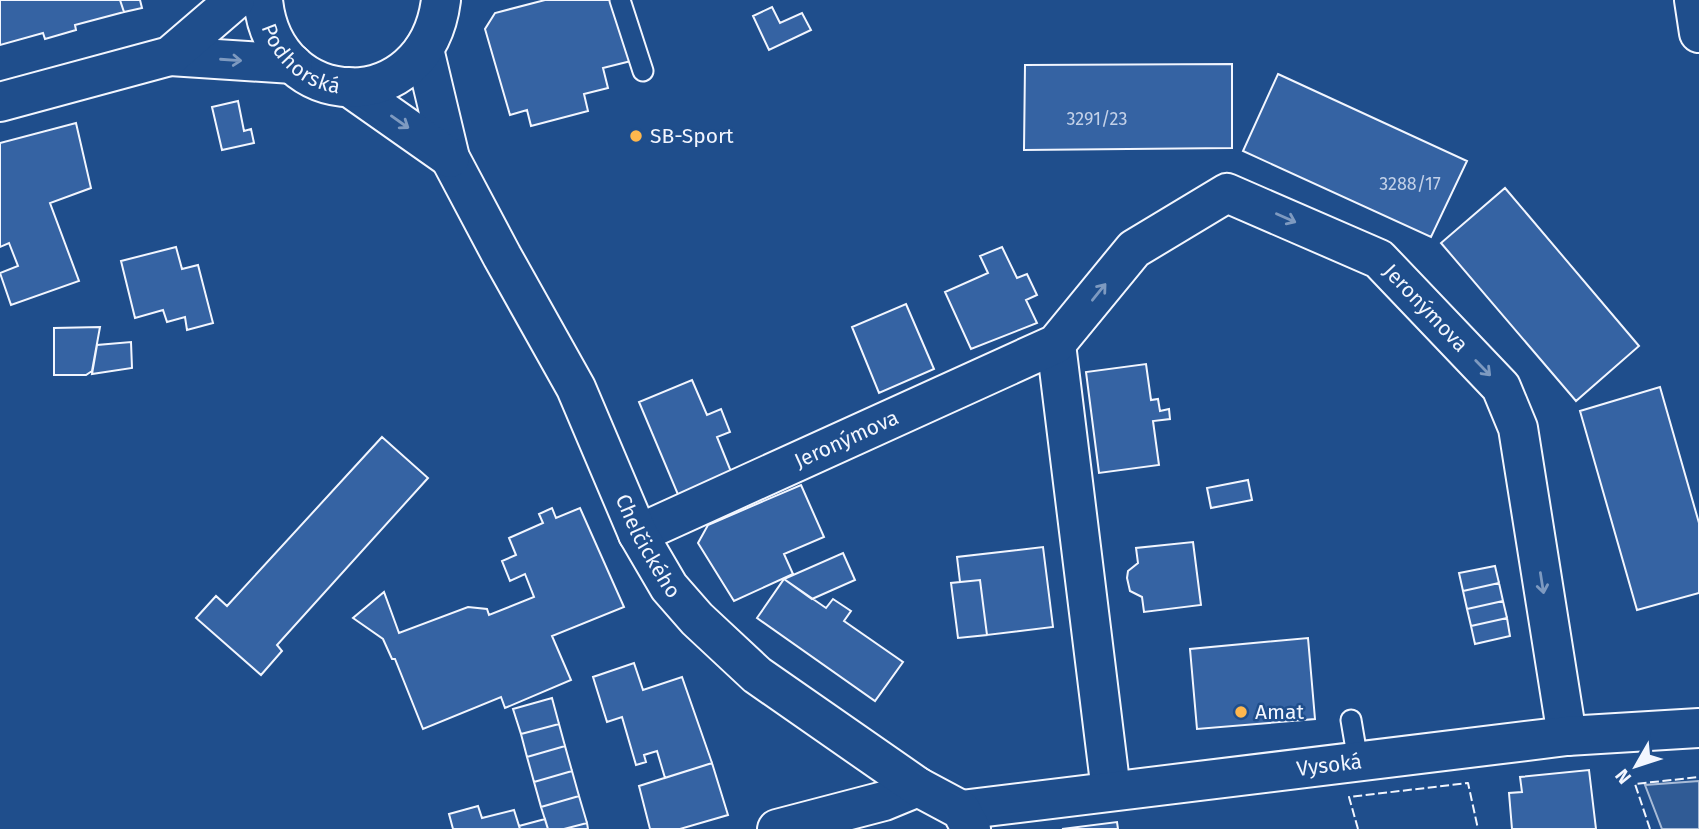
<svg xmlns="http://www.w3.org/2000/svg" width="1699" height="829" viewBox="0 0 1699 829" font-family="'Fira Sans',sans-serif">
  <rect width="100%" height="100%" fill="#1f4e8c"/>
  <path fill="#305b95" stroke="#a8bbd7" stroke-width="2" d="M1699,781V829H1662L1645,785Z"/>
  <path fill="#3563a3" stroke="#f2f6ff" stroke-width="2" d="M0,0H120L124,12L75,25L76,30L45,39L43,33L0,45Z
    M120,0H140L142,8L124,12Z
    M545,0H615L631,61L603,68L608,88L584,94L588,111L531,126L527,110L510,115L485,29L495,13Z
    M772,7L780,23L802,13L811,30L769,50L753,16Z
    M1232,64V148L1024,150L1025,65Z
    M1278,74L1467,161L1431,237L1243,151Z
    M238,101L244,131L251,129L254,143L222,150L212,107Z
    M76,123L91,188L50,203L79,281L11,305L0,273L18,266L9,243L0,247V143Z
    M1505,188L1639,346L1576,401L1441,243Z
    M176,247L182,269L198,265L213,323L187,330L185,317L167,322L163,310L135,318L121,261Z
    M1002,247L1017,278L1027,274L1037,295L1026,300L1037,323L971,349L945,292L988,273L980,256Z
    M906,304L934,369L879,393L852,327Z
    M100,327L92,371L86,375H54V328Z
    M131,342L132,368L92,374L97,345Z
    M1146,364L1151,400L1158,399L1160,411L1169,409L1170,419L1153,421L1159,465L1099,473L1086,372Z
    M692,380L707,415L721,409L730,432L717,437L732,474L679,497L639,402Z
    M1660,387L1699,523V593L1637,610L1580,411Z
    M382,437L428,478L277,645L282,651L261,675L196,618L216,596L227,606Z
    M1248,480L1252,500L1211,508L1207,488Z
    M801,485L824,537L784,554L793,574L734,601L698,543L708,525Z
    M552,508L556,518L580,508L624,607L552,636L571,680L505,708L501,697L423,729L395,659H392L383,639L353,618L384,592L399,633L468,607L487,609L489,615L534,597L525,574L510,581L502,561L516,555L509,538L543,523L539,514Z
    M1193,542L1201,605L1144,612L1142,597L1130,591L1127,578L1128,571L1138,563L1136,548Z
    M1043,547L1053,627L987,635L980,580L960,582L957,557Z
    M843,553L855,580L812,599L784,579Z
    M1495,566L1499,583L1463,591L1459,573Z
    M784,579L826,608L833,599L851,611L844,621L903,662L875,701L757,618Z
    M980,580L987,635L958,638L951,583Z
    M1499,583L1503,601L1467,609L1463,591Z
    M1503,601L1507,618L1471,626L1467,609Z
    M1507,618L1510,636L1475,644L1471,626Z
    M1308,638L1315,719L1197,729L1190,649Z
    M634,663L643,690L682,677L712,763L665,778L657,751L644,755L646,762L636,765L622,717L607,722L593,677Z
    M552,698L559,724L521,734L513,709Z
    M559,724L565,746L527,757L521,734Z
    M565,746L572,771L534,782L527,757Z
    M712,763L728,815L680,829H650L639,786Z
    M1589,770L1596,829H1512L1509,793L1522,792L1520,777Z
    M572,771L579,796L541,807L534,782Z
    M579,796L587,823L564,829H548L541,807Z
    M478,806L482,818L514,810L520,829H453L449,814Z
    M545,819L548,829H520L519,826Z
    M1117,822L1118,829H1062Z
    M587,823L588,829H564Z"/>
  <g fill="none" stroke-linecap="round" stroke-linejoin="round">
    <defs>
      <path id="service" d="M620,0L643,71
        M1351,720L1358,761"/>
      <g id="minor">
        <path d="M1694,0L1699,33"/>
        <path d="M1056,344L1111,791"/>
        <path id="s1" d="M638,534L1056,344L1134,249L1227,193L1379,259L1501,387L1518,428L1567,736"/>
        <path id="s2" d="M961,810L1567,736L1699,728"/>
        <path d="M777,829L884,801L918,787"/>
      </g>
      <g id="tertiary">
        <path id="s3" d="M424,49L450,158L502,256L576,388L638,534L669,587L697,619L757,675L918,787L961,810L971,829"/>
        <path d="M349,87L450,158"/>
      </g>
      <g id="primary">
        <path id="s4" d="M263,0C274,114 426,119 441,0"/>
        <path d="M170,56L293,64"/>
        <path d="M0,102L170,56L235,0"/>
      </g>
    </defs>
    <use href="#service" stroke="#f2f6ff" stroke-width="23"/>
    <use href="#minor" stroke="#f2f6ff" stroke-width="42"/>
    <use href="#tertiary" stroke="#f2f6ff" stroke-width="42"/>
    <use href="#primary" stroke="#f2f6ff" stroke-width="42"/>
    <use href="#service" stroke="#1f4e8c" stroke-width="19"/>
    <use href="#minor" stroke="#1f4e8c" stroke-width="38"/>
    <use href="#tertiary" stroke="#1f4e8c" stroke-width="38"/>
    <use href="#primary" stroke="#1f4e8c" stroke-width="38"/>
    <path stroke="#f2f6ff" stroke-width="2" stroke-dasharray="9 3.5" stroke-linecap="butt" d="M1358,829L1349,797L1468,783L1478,829
      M1650,829L1635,784L1699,777"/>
  </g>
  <defs><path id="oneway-shaft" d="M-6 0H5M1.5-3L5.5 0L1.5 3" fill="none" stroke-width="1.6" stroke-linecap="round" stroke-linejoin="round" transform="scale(1.75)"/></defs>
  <g stroke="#7e9ac0">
    <use href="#oneway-shaft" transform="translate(231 60) rotate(4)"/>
    <use href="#oneway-shaft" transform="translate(400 122) rotate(35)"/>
    <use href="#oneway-shaft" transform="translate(1286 218) rotate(24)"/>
    <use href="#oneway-shaft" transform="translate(1099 292) rotate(-51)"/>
    <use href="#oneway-shaft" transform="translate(1483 368) rotate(46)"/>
    <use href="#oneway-shaft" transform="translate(1542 583) rotate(81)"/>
  </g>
  <g fill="#ffb74d" stroke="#1f4e8c" stroke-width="2.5">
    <circle cx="636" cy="136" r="7"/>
    <circle cx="1241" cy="712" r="7"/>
  </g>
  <g text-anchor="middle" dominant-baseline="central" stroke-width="5" stroke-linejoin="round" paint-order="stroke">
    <g font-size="18" fill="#c3d1e8">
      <text x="1097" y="119">3291/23</text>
      <text x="1410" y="184">3288/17</text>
    </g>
    <g font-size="21" fill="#f2f6ff" stroke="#1f4e8c">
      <text stroke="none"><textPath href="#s4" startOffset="75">Podhorská</textPath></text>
      <text stroke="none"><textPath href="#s1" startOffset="924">Jeronýmova</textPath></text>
      <text stroke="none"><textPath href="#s1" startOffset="229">Jeronýmova</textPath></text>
      <text stroke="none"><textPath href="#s3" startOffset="548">Chelčického</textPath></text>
      <text stroke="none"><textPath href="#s2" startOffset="371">Vysoká</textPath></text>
    </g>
    <g font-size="21" fill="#f2f6ff" stroke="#1f4e8c" text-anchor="start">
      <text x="650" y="136">SB-Sport</text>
      <text x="1255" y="712">Amat</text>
    </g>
  </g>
  <g transform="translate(1636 766) rotate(231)" stroke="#1f4e8c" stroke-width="5" paint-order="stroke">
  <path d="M0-5L12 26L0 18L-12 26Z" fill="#f2f6ff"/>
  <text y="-10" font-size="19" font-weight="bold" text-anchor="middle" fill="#f2f6ff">N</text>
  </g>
</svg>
